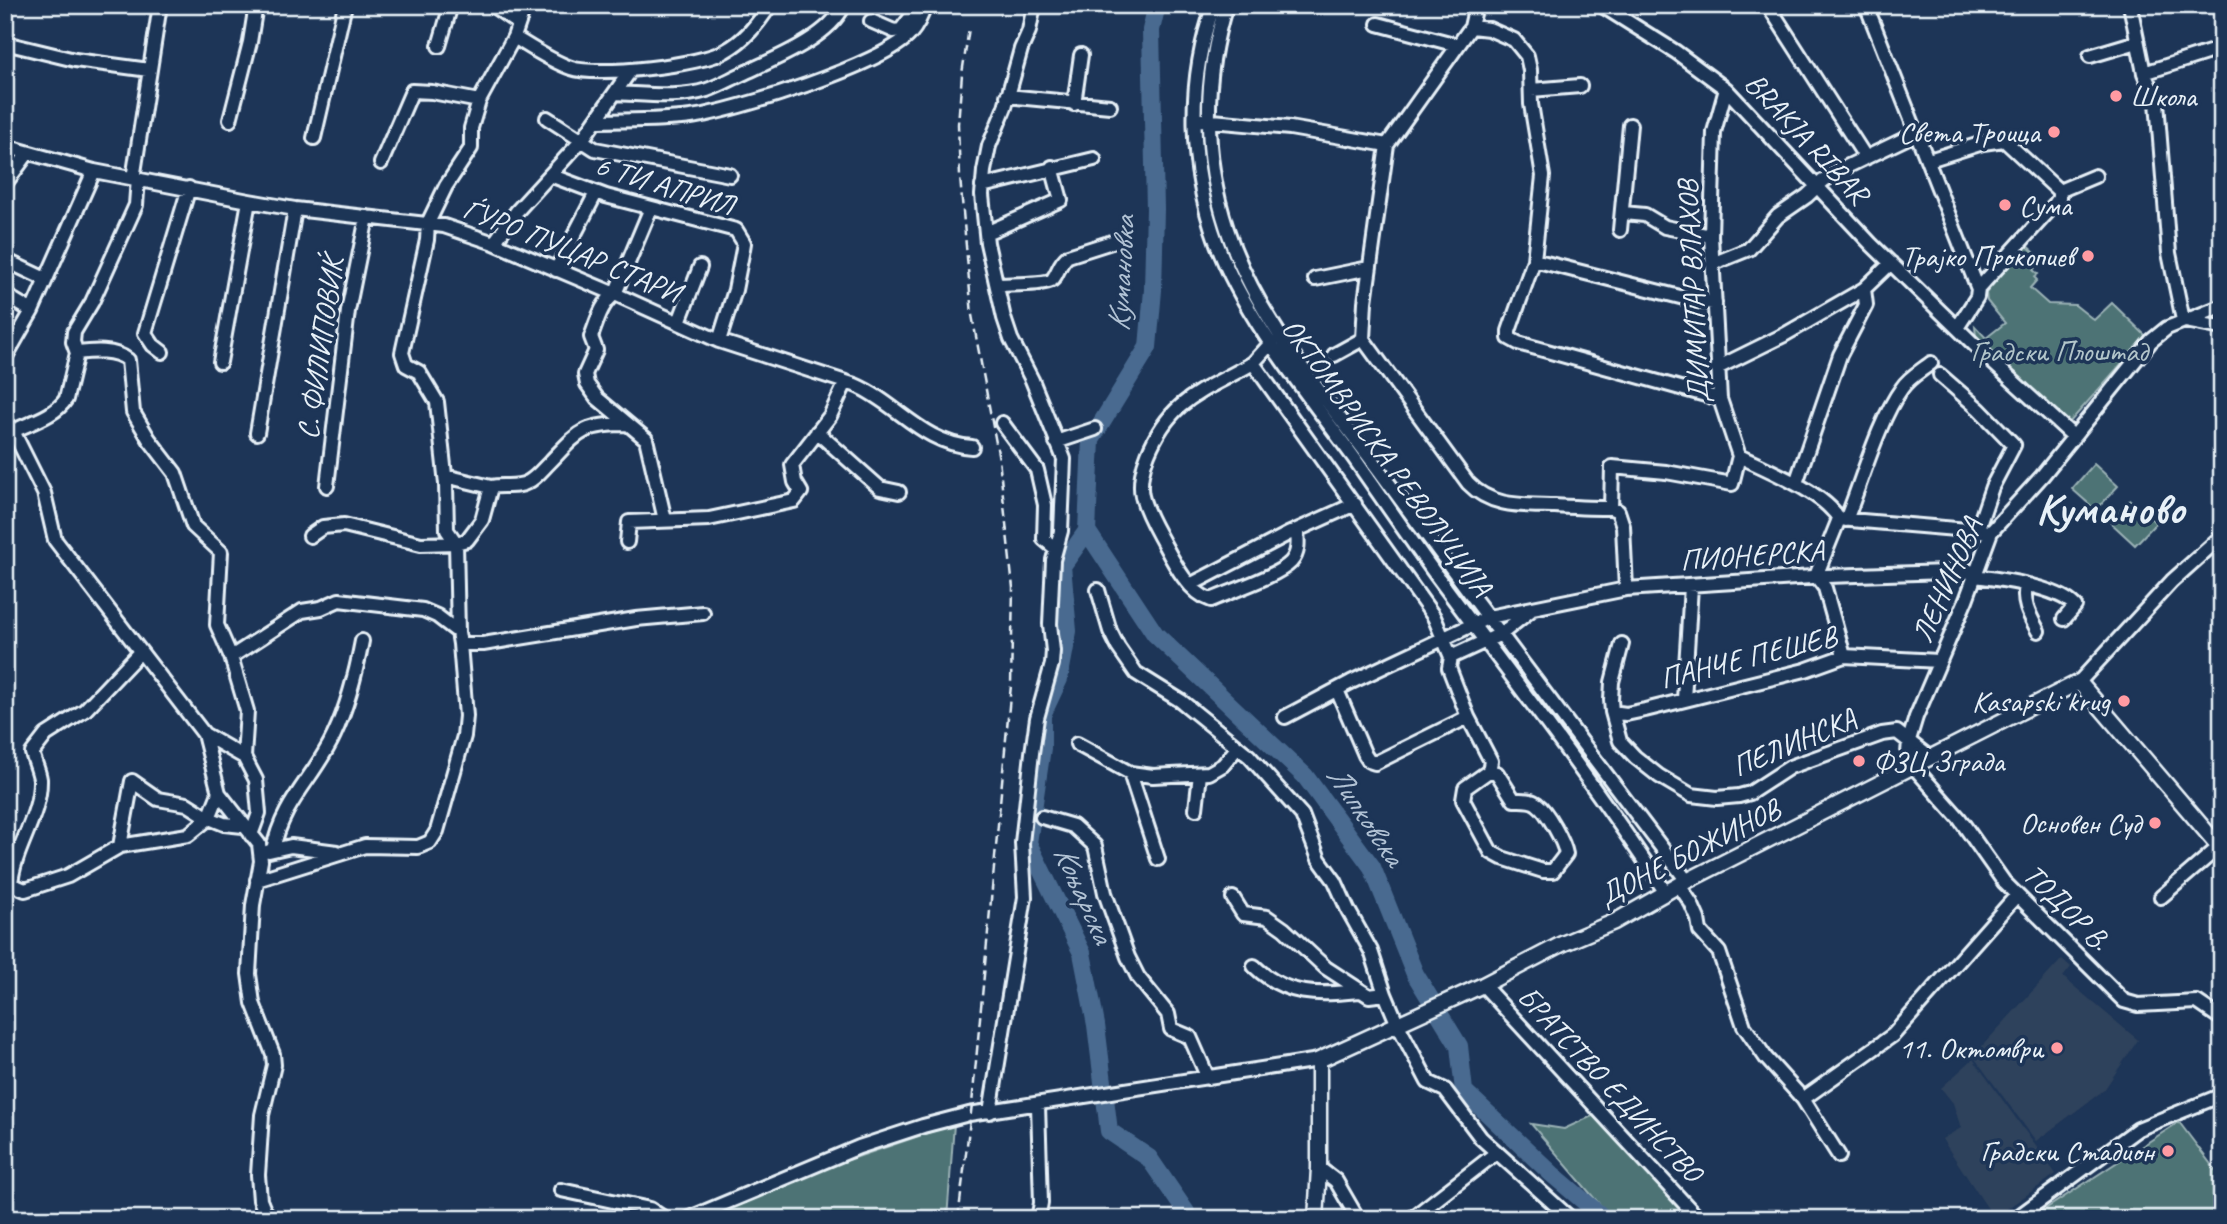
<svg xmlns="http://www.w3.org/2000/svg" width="2227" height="1224" viewBox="0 0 2227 1224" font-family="Caveat,sans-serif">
  <rect width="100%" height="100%" fill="#1d3557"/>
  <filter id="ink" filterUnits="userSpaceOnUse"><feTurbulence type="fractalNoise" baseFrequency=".0143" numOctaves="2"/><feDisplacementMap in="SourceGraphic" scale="14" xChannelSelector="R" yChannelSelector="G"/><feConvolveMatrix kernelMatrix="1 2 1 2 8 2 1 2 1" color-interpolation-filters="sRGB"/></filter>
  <g filter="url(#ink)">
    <path fill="#2f425b" d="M2062,959L2071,967L2063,977L2138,1040L2104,1090L2036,1141L1973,1056Z
      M1973,1059L2056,1174L1994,1218L1942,1139L1961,1128L1953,1103L1941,1088Z"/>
    <path fill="#4e7374" stroke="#9bb2b6" stroke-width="2" d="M2026,245L2042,259L2033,270L2038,274L2034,277L2037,280L2030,288L2048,304L2075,305L2094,320L2112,303L2146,336L2069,423L1976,338L1975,326L1986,338L2005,323L1987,301L1986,293Z
      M2094,464L2118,486L2096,510L2072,489Z
      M2130,500L2156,523L2135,545L2110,522Z
      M1601,1112L1691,1219H1612L1531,1124L1564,1129Z
      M2179,1122L2222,1179V1219H2030Z
      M954,1124L947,1219H708L822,1169Z"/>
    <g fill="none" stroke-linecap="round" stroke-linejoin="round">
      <path stroke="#4a6b90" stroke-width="18" d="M1087,531L1155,634L1305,776L1372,867L1415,974L1459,1046L1464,1091L1552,1174L1605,1219
        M1087,531L1062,566L1068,631L1059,679L1042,715V748L1028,843L1082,953L1096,1025L1109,1131L1149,1158L1186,1212L1185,1219
        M1087,531L1091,440L1148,347L1153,290L1155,209L1151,30L1157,5"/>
      <defs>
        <path id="minor" d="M492,5L518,23
          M1214,5C1186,82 1189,168 1217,244C1245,319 1307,393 1354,458C1381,497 1408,536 1436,575C1514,680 1594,783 1666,893
          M1226,5C1203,78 1203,156 1227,229C1256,319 1324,395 1379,470C1480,608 1584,745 1687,881
          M1476,5L1471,27L1387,145L1365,302L1363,339L1468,483C1492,508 1523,505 1555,506C1574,507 1592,508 1611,508L1612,467L1666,472L1732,484L1739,456
          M1601,5L1676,52L1726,89L1871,244L1990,360L2073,436
          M1768,5L1866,158
          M1866,5L1978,289L1977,297L1957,328
          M2130,5L2144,73L2157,102L2169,253L2183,320
          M871,21L894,31L901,30L911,17L915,5
          M1378,24L1457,45
          M1471,27L1489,29L1514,40L1527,56L1530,70L1531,104L1543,176L1534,260L1509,331V338L1518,343L1720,399
          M514,37C532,48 551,61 571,68C597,77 702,65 725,51C745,40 758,24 770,5
          M5,43L75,60L149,70
          M439,46L451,5
          M2090,56L2137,42
          M2144,73L2222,48
          M1726,89L1714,132L1711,236L1720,399L1739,456C1766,469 1825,493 1839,519
          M1531,90L1580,86
          M615,93C644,94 679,99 707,90C719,86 731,79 742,74C774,59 829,38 844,5
          M1007,96L1110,106
          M1074,104L1081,55
          M547,118L595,149L730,175
          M230,120L250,42L256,5
          M1201,120L1290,128L1387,145
          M595,121C627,120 659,121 691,117C735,111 882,65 910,34C917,26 922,15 925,5
          M314,138L345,5
          M5,146L94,171L249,201L295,209L444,226L494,243L615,294L719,341L855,385C897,403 923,444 972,447
          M1929,160L1983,143L2004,140L2059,191V198L2055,204L1978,289
          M381,163L412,91L432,92L479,101
          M550,175L606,196L736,230L744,243L743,249L735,290L719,341
          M133,179L160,5
          M138,179L136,205L92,302L74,332L73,342L77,353C94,351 114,349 128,360L133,412L149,439L175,473L193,526L221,552L217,625L231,657L247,711L244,757L256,780L259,813L251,835
          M5,184L28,153
          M982,186L1094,159
          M2059,191L2095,176
          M651,208L615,294C601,303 597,322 591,337L596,350L585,374L587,384L597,398L646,439L665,520
          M1623,213L1645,215L1665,227L1711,236
          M1620,230L1630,125
          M986,233L1061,200L1052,167
          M494,243L517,211L582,140L630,71
          M5,260L45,279
          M1534,260L1696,301L1715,303
          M1712,264L1749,249L1778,216L1807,196L1823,181L1840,170L1917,133
          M556,270L596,193
          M1315,279L1369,268
          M998,285C1008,284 1049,285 1053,279C1059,271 1059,263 1068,256L1118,240
          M1864,289L1891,263
          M5,295L32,311
          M2222,306L2167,328L2151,341L2042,476L1991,532L1966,600L1916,717L1909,740L1908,754L1913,766L1959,818L2004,882L2124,1001L2138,1005L2197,1002L2222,1019
          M2186,321L2222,328
          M679,322L700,267
          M1272,342L1253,363L1434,617L1451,657L1449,668L1468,717L1375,763L1369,761L1365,755L1337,690
          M162,352L153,345L145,333L189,188
          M1334,355L1363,339
          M5,358L32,311L94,171
          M220,362L249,201
          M1253,363C1205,391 1171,397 1148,454C1143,466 1139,483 1142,496C1146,513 1156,529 1164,544C1174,563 1189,593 1211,600C1231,591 1278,576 1291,562C1299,553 1298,541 1297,530
          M1717,368L1784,335L1864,289L1866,305L1840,355L1796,483
          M1940,375L1979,409L2014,445L1992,487L1977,531
          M5,420L13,431L44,493L55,540L204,734L244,757
          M1002,423L1037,470L1045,505L1044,539L1056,549
          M13,431C32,422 55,416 66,399L77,353
          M817,432L880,488L899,492
          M257,433L295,209
          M1056,442L1095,429
          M445,476L491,487
          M327,486L348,311L367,217
          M1611,508L1618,511L1623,526L1626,589
          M1846,520C1861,483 1879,419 1902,388C1909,377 1921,371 1931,363
          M310,536L323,527L344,525L421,544L456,543L467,540L482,520L491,487C503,484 516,489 528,482C536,478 542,470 549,463C579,432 582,424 628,424
          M627,542L629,522L709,519L794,501L801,492L795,482L792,465L830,416L846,382
          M1816,576L1839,519L1991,532
          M1816,576L1825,588L1844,656
          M1974,576C2000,579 2058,587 2075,606L2064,619
          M1190,585L1288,534L1355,504
          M2026,586C2022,603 2030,616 2038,631
          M1098,590L1110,631L1118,647L1136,673L1181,701L1249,756L1302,815L1319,859L1335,881L1348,910L1371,951L1385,994L1398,1025L1428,1082L1445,1090L1481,1138L1571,1219
          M458,632L456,543L447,530L446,484L437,402L419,372L406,365L402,353L427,240L428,223L446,186L471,148V128L479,101L514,37L525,5
          M1622,644L1612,682L1611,700L1612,712L1620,741L1635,757L1659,776L1691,795L1717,798L1739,796L1750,793L1790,767L1882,734L1897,732L1929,757
          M140,652L85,710L46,735L32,753C34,760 39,771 40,779C41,816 14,848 11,884L25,890L68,876L120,846L188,835L209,818L224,824L243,826
          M231,657L302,611L321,608L339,600L423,610L437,616L458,632L460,644H483L636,619L703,613
          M1451,657L1501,634L1531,610
          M2079,682L2172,581L2222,536
          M1684,699L1691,586
          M1612,712L1626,714L1645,710L1805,670L1844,656L1939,661
          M1285,717L1351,682L1489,617L1626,589L1827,576L1976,571
          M1468,717L1491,761L1489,771L1465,788L1463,800L1491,852L1502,858L1543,871H1553L1566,854C1564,842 1547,811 1537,804C1531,799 1522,800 1514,800L1497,773L1489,771
          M1077,744L1130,773L1153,776L1209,773L1223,765L1238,747
          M1130,773L1158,859
          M219,793L259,844L261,861L253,905L249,974L253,1003L273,1054L274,1065L262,1115L258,1175L260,1200L264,1210L272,1219
          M1196,809L1200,774
          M1042,817L1073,826L1095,846L1105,893L1128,957L1138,977L1168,1014L1171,1029L1190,1037L1208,1078
          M120,846L132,781L158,799L187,804L209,818L219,793L204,734
          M273,850C282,802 315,777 334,735C348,705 356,673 362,641
          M269,851L291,846L337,852
          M257,880L365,846L418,847L430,842L437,831L464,736L466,716L460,644
          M1679,885L1691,903L1698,919L1700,931L1719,952L1744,1026L1766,1058L1803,1099L1839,1156
          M2161,897L2219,847
          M1233,898L1243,914L1267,917L1284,929L1326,968L1369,996L1385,994
          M1254,966C1286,997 1317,995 1360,991
          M1483,985L1699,1219
          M1803,1099L1893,1035L2017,895
          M1038,1105L1041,1203L1038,1219
          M990,1112L1025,897L1022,843L1032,753L1037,718L1052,664L1053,651L1050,624L1053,560L1061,531L1064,459L1032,380L1011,339L1004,318L987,243L982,195L984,171L989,146L1005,107L1021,49L1029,31L1034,5
          M1319,1168L1336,1181L1358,1219
          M561,1190L650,1209L665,1219
          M687,1219L859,1147L923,1126L969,1114L1319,1060
          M1411,1219L1496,1153
          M2015,1219L2138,1129L2222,1095"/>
        <path id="major" d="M1316,1219L1319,1168V1060L1483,985L1562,944L1614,922L1679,885L2079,682L2222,850"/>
      </defs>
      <use href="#minor" stroke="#e8f1f8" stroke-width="18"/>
      <use href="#major" stroke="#e8f1f8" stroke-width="19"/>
      <use href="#minor" stroke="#1d3557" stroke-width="12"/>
      <use href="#major" stroke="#1d3557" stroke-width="14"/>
      <path stroke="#e8f1f8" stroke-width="2.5" stroke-dasharray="10 5" stroke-linecap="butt" d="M958,1219L972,1104L1011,685L1013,588L999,459L972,315L960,177L958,124L962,74L969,28"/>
    </g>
  </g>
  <g fill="#ff9aa2" stroke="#1d3557" stroke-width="2.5">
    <circle cx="2116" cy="96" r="7"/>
    <circle cx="2054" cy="132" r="7"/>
    <circle cx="2005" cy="205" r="7"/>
    <circle cx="2088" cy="256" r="7"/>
    <circle cx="2124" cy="701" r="7"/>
    <circle cx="1859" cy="761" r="7"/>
    <circle cx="2155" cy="823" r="7"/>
    <circle cx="2057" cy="1048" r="7"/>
    <circle cx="2168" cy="1151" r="7"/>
  </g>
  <g text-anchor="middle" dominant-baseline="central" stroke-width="7" stroke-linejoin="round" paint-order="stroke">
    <g font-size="30" fill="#e8f1f8" stroke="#1d3557" text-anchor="end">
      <text x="2130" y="96" text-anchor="start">Школа</text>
      <text x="2040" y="132">Света Троица</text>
      <text x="2019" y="205" text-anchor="start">Сума</text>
      <text x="2074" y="256">Трајко Прокопиев</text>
      <text x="2110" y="701">Kasapski krug</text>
      <text x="1873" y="761" text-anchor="start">ФЗЦ Зграда</text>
      <text x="2141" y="823">Основен Суд</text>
      <text x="2043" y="1048">11. Октомври</text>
      <text x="2154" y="1151">Градски Стадион</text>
    </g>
    <g font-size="30" fill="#e8f1f8" stroke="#1d3557">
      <text transform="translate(1807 138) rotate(47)">BRAKJA RIBAR</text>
      <text transform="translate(665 185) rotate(17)">6 ТИ АПРИЛ</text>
      <text transform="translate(572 250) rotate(22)">ЃУРО ПУЦАР СТАРИ</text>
      <text transform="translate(1693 292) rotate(-93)">ДИМИТАР ВЛАХОВ</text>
      <text transform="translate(320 348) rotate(-82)">С. ФИЛИПОВИЌ</text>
      <text transform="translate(1387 457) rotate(54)">ОКТОМВРИСКА РЕВОЛУЦИЈА</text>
      <text transform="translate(1752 555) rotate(-4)">ПИОНЕРСКА</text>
      <text transform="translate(1947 580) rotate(-66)">ЛЕНИНОВА</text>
      <text transform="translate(1748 657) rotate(-14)">ПАНЧЕ ПЕШЕВ</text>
      <text transform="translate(1794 742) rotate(-23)">ПЕЛИНСКА</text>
      <text transform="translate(1689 852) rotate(-27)">ДОНЕ БОЖИНОВ</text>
      <text transform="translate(2067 907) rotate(45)">ТОДОР В.</text>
      <text transform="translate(1610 1084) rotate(47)">БРАТСТВО ЕДИНСТВО</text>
    </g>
    <g font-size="30" fill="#b2c5ca" stroke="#1d3557">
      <text x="2059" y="351">Градски Плоштад</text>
    </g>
    <g font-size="32" font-style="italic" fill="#b1c2d4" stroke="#1d3557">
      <text transform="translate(1121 274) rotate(-87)">Кумановка</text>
      <text transform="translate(1366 815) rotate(56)">Липковска</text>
      <text transform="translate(1084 894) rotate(66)">Коњарска</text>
    </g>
    <g font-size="44" font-weight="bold" fill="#e8f1f8" stroke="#1d3557">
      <text x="2110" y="508">Куманово</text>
    </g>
  </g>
  <rect width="2227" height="1224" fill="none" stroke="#1d3557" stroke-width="28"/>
  <rect x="14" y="14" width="2199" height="1196" fill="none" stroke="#e8f1f8" stroke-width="2.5" filter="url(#ink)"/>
</svg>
